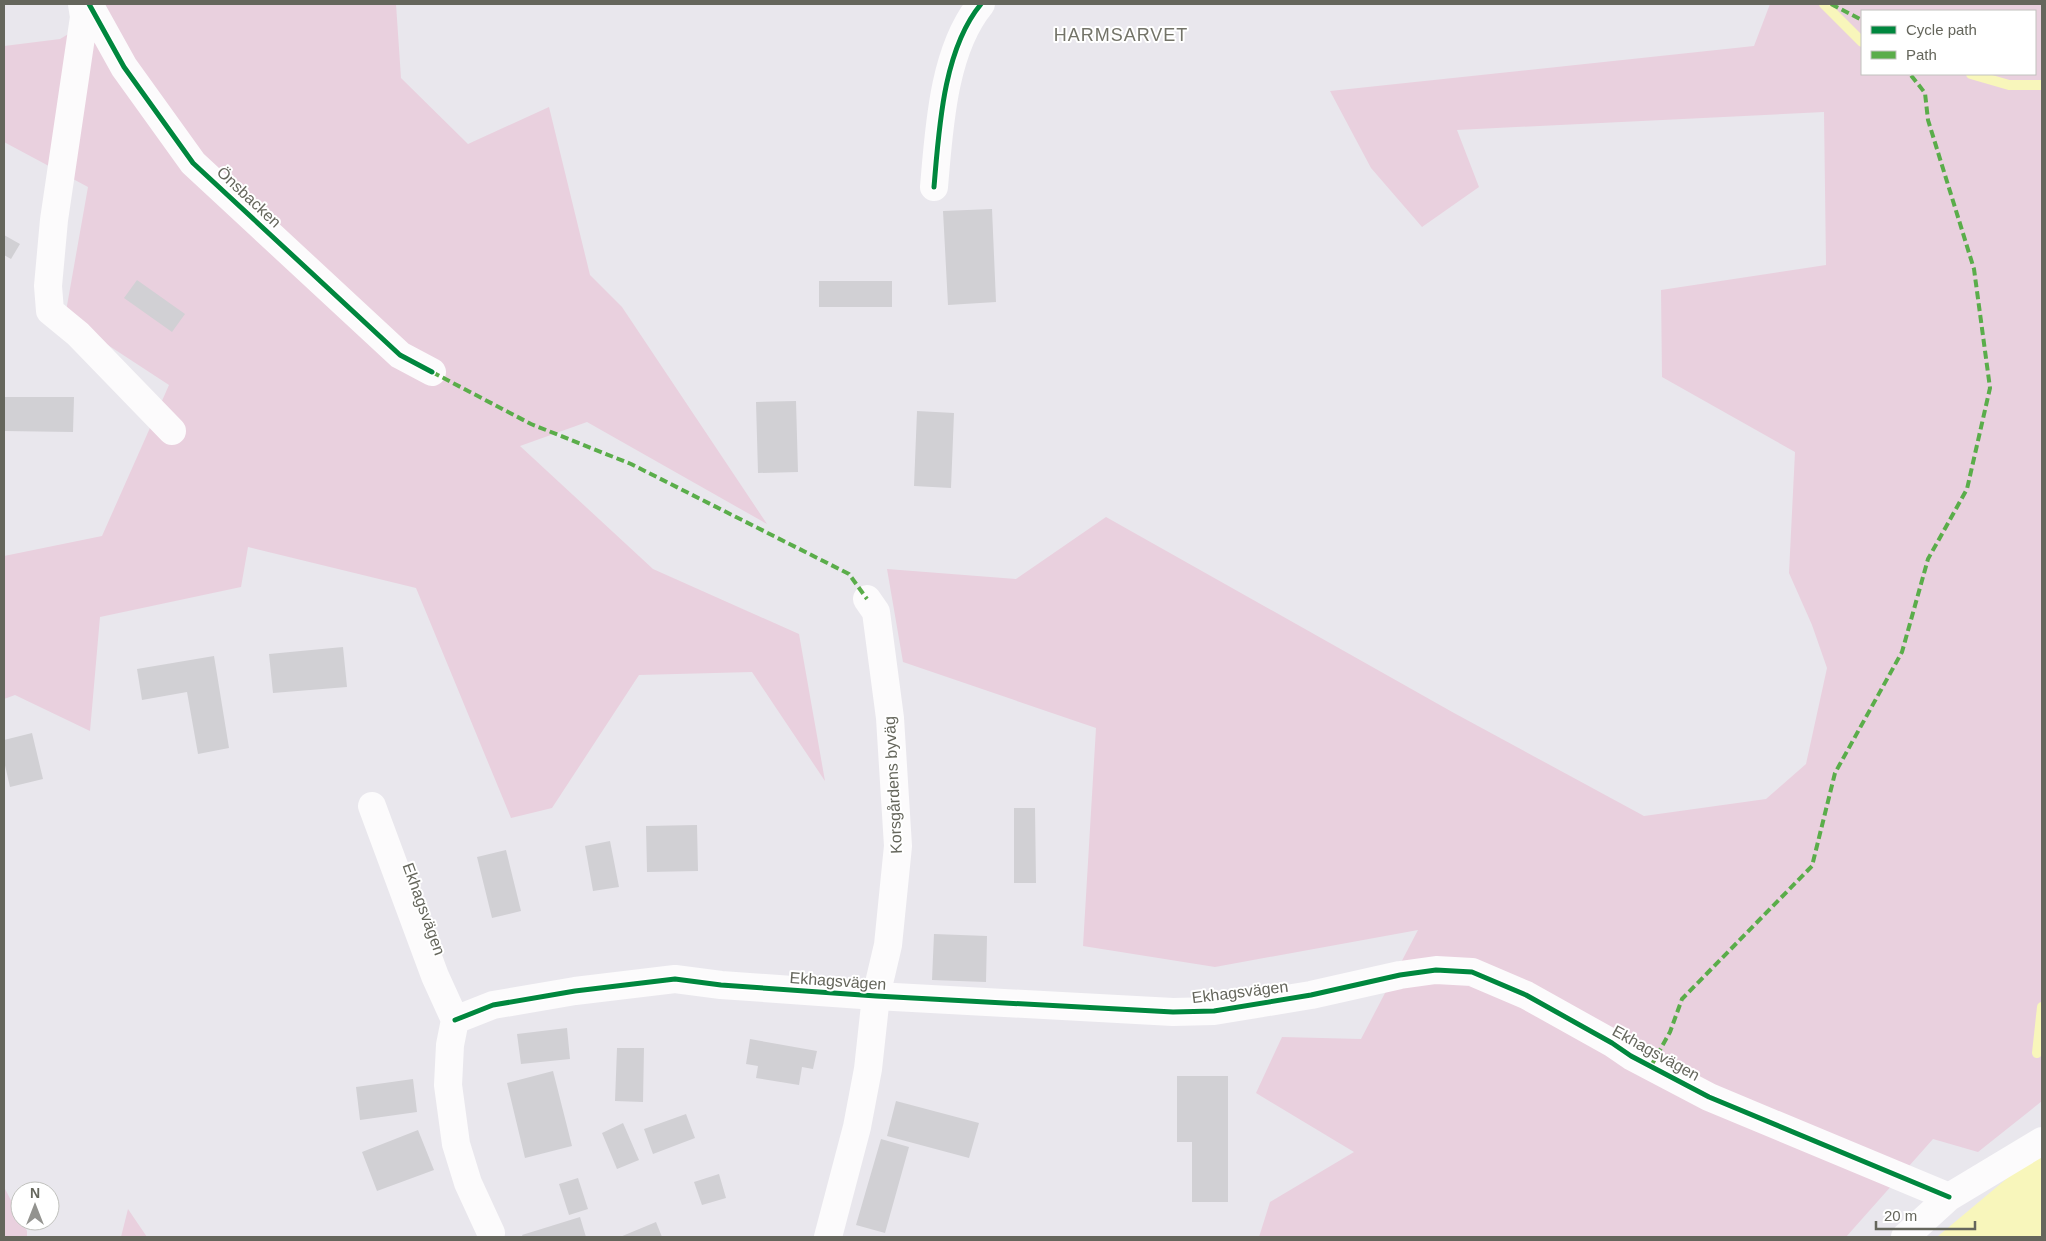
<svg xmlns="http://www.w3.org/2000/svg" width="2046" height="1241" viewBox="0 0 2046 1241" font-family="Helvetica,sans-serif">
  <rect width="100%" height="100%" fill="#e9e7ed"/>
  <path fill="#e9d0de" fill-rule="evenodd" d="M101,4H396L401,78L468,144L549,107L590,275L622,307L767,524L587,422L520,446L653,569L799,634L825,781L752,672L639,675L552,808L511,818L416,588L248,547L241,587L100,617L90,731L15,695L4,699V556L102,536L169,385L65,317L88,187L4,142V46L60,39L105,12Z
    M1770,4H2042V1101L1978,1152L1933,1139L1846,1237H1259L1270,1202L1354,1152L1256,1093L1282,1037L1361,1039L1418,930L1215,967L1083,946L1096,728L903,662L887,569L1016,579L1106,517L1454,713L1644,816L1766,799L1806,764L1827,668L1812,625L1789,573L1795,452L1662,377L1661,290L1826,265L1824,112L1457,130L1479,187L1422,227L1371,168L1330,91L1754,46ZM1862,11H2035V74H1862Z
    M4,1187L27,1231V1237H4Z
    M128,1209L147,1237H121Z"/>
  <path fill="#f8f6bb" d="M2042,1149V1237H1937Z"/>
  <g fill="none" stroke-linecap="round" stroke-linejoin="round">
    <path stroke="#f8f6bb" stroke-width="10" d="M1824,4L1862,42
      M1971,74L2009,85H2042
      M2037,1053L2042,1007"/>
  </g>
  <path fill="#d1d0d4" d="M992,209L996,302L948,305L943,211Z
    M4,235L20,244L11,259L4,255Z
    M137,280L185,314L172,332L124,298Z
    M819,281H892V307H819Z
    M4,397H74L73,432L4,431Z
    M796,401L798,472L758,473L756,402Z
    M917,411L954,413L951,488L914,486Z
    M343,647L347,687L273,693L269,654Z
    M214,656L229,748L198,754L187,692L142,700L137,669Z
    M32,733L43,779L10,787L4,761V740Z
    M1014,808H1035L1036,883H1014Z
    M697,825L698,871L647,872L646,826Z
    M610,841L619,887L593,891L585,846Z
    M506,850L521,911L492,918L477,857Z
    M934,934L987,936L986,982L932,980Z
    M567,1028L570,1059L521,1064L517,1034Z
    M750,1039L817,1051L813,1069L802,1067L799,1085L756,1078L758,1066L746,1064Z
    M617,1048H644L643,1102L615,1101Z
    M553,1071L572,1146L525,1158L507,1083Z
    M1177,1076H1228V1202H1192V1142H1177Z
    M413,1079L417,1112L360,1120L356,1087Z
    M896,1101L979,1123L969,1158L887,1136Z
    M686,1114L695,1138L653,1154L644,1129Z
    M623,1123L639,1160L617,1169L602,1133Z
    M418,1130L434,1170L377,1191L362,1152Z
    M881,1139L909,1147L885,1233L856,1225Z
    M719,1174L726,1198L702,1205L694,1182Z
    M578,1178L588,1209L569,1215L559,1184Z
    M580,1217L586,1237H523L522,1235Z
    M656,1222L662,1237H620Z"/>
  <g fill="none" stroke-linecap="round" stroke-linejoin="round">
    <path stroke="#fcfbfc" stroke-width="28" d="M82,4L84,17L54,220L48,286L50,311L78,334L172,431
      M89,4L124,67L193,163L400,355L432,372
      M934,187C939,129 943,50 981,4
      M372,806L435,976L455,1020L450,1045L448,1085L456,1144L468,1183L491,1233
      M455,1020L493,1005L575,991L675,979L721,985L876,996L1173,1012L1214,1011L1311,995L1400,975L1436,970L1472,972L1526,995L1612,1043L1631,1056L1709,1097L1949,1197
      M828,1237L857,1127L868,1069L876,996L888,945L898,846L890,718L876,612L867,599
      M1905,1237L1949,1197L2042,1141"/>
    <path stroke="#5aad4a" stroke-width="4" stroke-dasharray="8 4" stroke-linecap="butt" d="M1831,4L1862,20
      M432,372L531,424L631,464L849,574L867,599
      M1651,1066L1670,1032L1682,999L1812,866L1835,773L1902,652L1928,559L1967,489L1990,388L1974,269L1928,120L1925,93L1910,74"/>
    <defs>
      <path id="cycleway" d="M89,4L124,67L193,163L400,355L432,372
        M934,187C939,129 943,50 981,4
        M455,1020L493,1005L575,991L675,979L721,985L876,996L1173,1012L1214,1011L1311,995L1400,975L1436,970L1472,972L1526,995L1612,1043L1631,1056L1709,1097L1949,1197"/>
    </defs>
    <use href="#cycleway" stroke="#fff" stroke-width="8"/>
    <use href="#cycleway" stroke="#00873e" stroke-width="5"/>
  </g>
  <g text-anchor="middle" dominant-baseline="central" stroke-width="4" stroke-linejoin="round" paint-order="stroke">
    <g font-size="16" fill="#65665c" stroke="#fff">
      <text transform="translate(249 197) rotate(43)">Önsbacken</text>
      <text transform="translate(893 785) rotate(-93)">Korsgårdens byväg</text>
      <text transform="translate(424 909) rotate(70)">Ekhagsvägen</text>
      <text transform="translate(838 981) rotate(4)">Ekhagsvägen</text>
      <text transform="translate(1240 992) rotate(-7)">Ekhagsvägen</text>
      <text transform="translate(1656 1053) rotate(29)">Ekhagsvägen</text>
    </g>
    <g font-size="18" letter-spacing="1" fill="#737368" stroke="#fff">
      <text x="1121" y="35">HARMSARVET</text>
    </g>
  </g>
  <rect width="2046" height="1241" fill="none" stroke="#65665c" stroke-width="10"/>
  <rect x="1861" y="10" width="175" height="65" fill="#ffffff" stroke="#c1c2be"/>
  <rect x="1871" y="26" width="25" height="8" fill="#00873e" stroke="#c1c2be"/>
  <text x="1906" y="35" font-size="15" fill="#65665c">Cycle path</text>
  <rect x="1871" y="51" width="25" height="8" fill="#5aad4a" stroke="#c1c2be"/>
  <text x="1906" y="60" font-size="15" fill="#65665c">Path</text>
  <g transform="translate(35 1206)"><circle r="24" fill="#ffffff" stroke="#c1c2be"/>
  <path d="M0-4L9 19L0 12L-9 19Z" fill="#93938f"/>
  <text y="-8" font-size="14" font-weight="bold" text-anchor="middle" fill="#65665c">N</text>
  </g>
  <path d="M1876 1221v8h99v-8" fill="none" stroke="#65665c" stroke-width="2.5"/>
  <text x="1884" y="1221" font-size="15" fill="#65665c" stroke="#ffffff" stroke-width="4" paint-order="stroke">20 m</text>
</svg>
